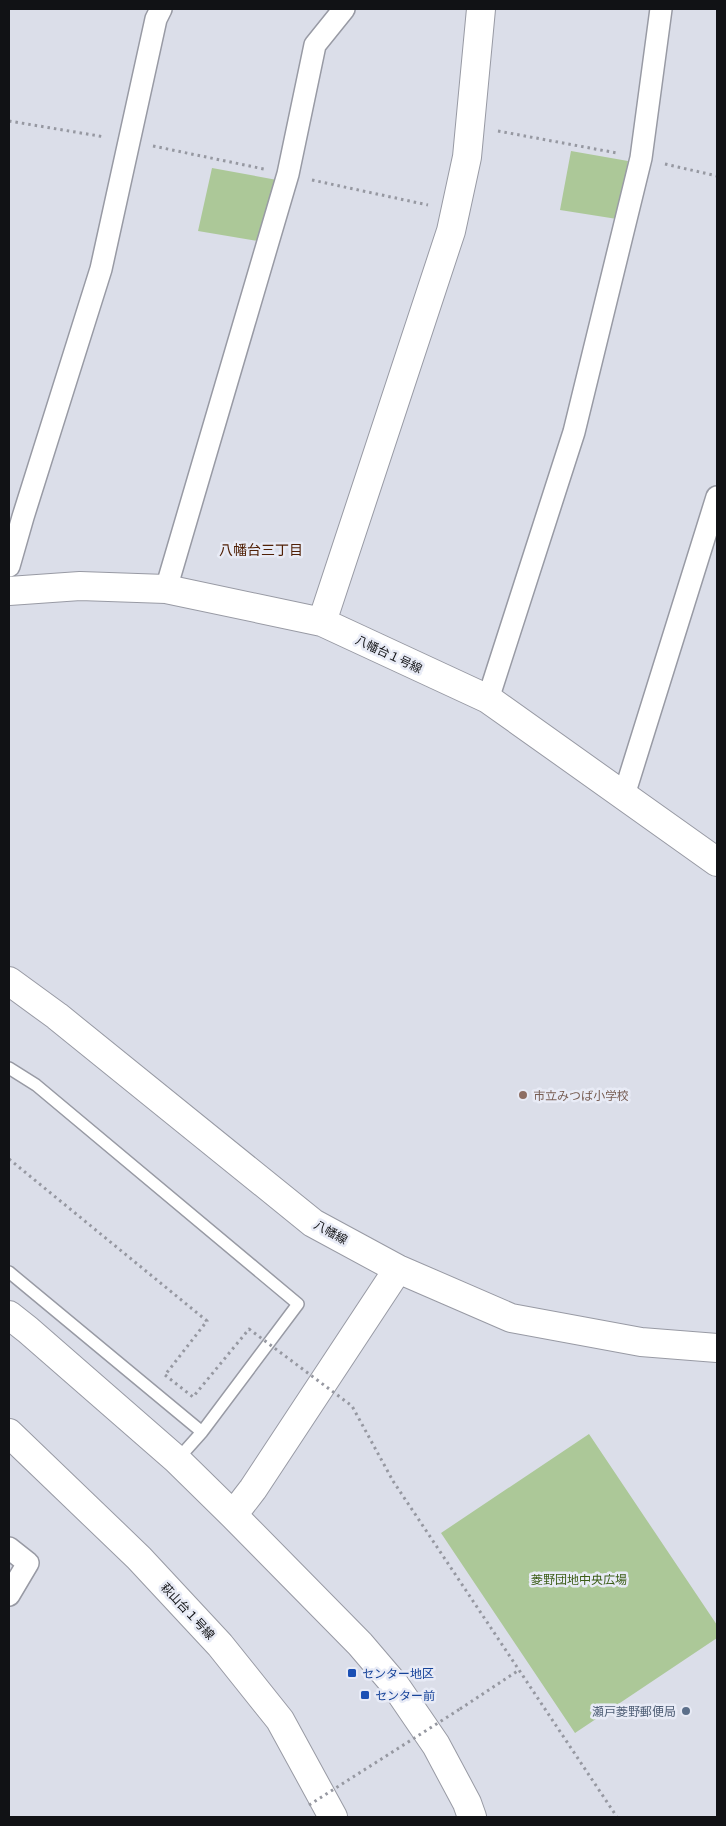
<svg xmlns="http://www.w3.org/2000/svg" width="726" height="1826" viewBox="0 0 726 1826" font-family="'PT Sans','Noto Sans JP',sans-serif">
  <rect width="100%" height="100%" fill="#dbdee9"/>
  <path fill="#acc898" d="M571,151L628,161L617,219L560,210Z
    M212,168L277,180L258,241L198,231Z
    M589,1434L717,1625V1638L575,1733L441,1533Z"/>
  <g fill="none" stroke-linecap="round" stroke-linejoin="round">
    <defs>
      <path id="lane" d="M9,1068L36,1085L298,1304L202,1432L177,1460
        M9,1272L202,1432"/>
      <path id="street" d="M9,566L23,517L101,269L156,19L161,9
        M166,589L288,174L315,45L344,9
        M488,699L574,432L641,158L661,9
        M624,795L717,497
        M9,1548L28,1563L9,1595"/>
      <path id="secondary" d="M9,591L80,586L166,589L322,622L488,699L717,862
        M322,622L451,231L467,157L481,9
        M9,981L57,1016L313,1223L398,1269L511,1318L641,1342L717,1348
        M9,1315L28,1330L177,1460L233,1515L360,1644L395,1685L436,1745L467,1803L472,1817
        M9,1433L139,1558L220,1645L280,1720L333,1817
        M233,1515L253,1489L398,1269"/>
    </defs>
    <use href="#lane" stroke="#989aa4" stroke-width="14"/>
    <use href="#street" stroke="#989aa4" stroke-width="24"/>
    <use href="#secondary" stroke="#989aa4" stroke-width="30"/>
    <path stroke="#9698a1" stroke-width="3" stroke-dasharray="2.5 4" stroke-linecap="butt" d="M9,121L105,137
      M498,131L617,153
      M153,146L264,169
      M665,164L717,176
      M312,180L428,205
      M9,1159L207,1321L165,1375
      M393,1481L617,1817
      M460,1709L519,1670"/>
    <use href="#lane" stroke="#fff" stroke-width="11"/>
    <use href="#street" stroke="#fff" stroke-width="21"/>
    <use href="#secondary" stroke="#fff" stroke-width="28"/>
    <path stroke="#9698a1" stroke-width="3" stroke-dasharray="2.5 4" stroke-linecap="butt" d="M165,1375L193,1397L249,1329L352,1406L393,1481
      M309,1805L460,1709"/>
  </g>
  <circle fill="#8d6e63" stroke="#e8ebf6" stroke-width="2" cx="523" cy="1095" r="5"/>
  <g fill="#1a4fb4" stroke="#e8ebf6" stroke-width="2">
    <rect x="347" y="1668" width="10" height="10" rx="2.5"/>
    <rect x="360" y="1690" width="10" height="10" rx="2.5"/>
  </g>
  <circle fill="#5c6f8a" stroke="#e8ebf6" stroke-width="2" cx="686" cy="1711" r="5"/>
  <g text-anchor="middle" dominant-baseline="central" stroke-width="5" stroke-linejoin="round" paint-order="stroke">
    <g font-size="12" fill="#111215" stroke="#e8ebf6">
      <text transform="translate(389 654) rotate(25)">八幡台１号線</text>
      <text transform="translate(331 1232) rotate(29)">八幡線</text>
      <text transform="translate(188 1611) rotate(47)">萩山台１号線</text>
    </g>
    <g font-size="12" fill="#785e54" stroke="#e8ebf6" text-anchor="start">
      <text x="533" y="1095">市立みつば小学校</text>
    </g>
    <g font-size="12" fill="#3b5d17" stroke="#e8ebf6">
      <text x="579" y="1579">菱野団地中央広場</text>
    </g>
    <g font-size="12" fill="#164399" stroke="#e8ebf6" text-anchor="start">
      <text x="362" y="1673">センター地区</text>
      <text x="375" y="1695">センター前</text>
    </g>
    <g font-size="12" fill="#4e5e75" stroke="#e8ebf6" text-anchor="end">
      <text x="676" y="1711">瀬戸菱野郵便局</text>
    </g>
    <g font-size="14" fill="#502006" stroke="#e8ebf6">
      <text x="261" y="550">八幡台三丁目</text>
    </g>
  </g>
  <rect width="726" height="1826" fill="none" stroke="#111215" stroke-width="20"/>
</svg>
